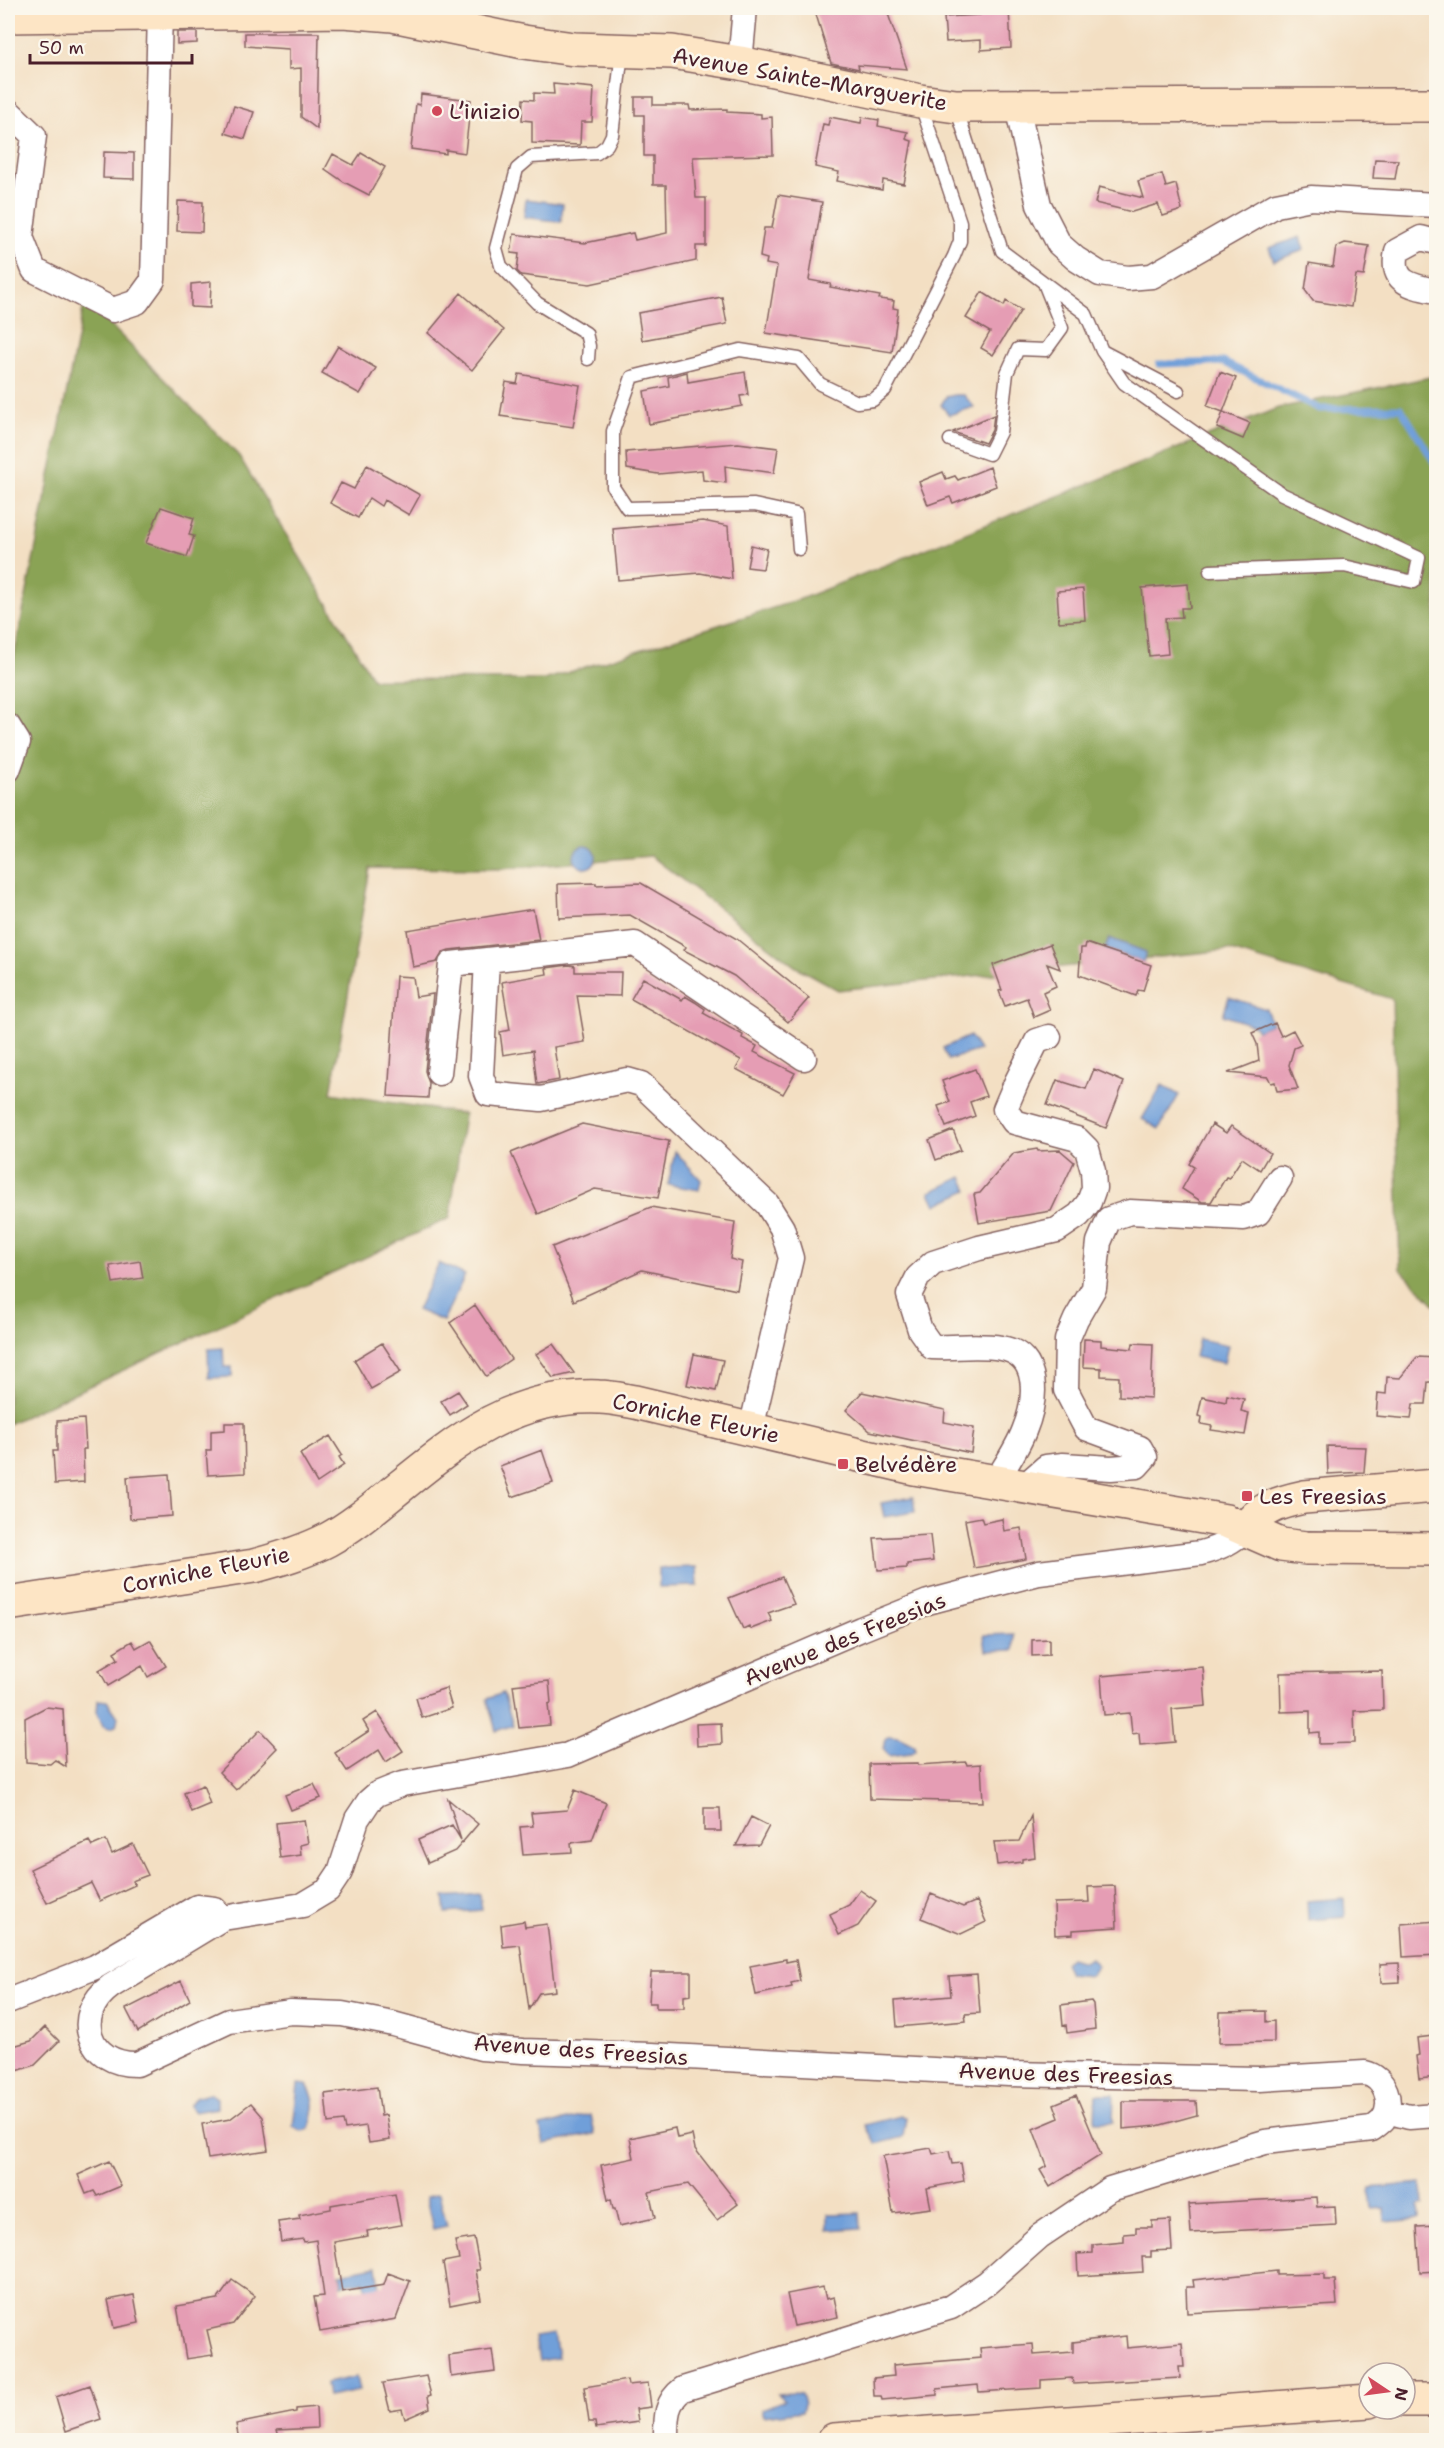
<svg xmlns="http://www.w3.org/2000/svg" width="1444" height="2448" viewBox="0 0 1444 2448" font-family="'Shantell Sans',sans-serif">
  <rect width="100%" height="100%" fill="#fbf7ec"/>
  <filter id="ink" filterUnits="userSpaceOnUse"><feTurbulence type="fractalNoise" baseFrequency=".0167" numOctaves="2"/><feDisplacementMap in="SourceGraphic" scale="12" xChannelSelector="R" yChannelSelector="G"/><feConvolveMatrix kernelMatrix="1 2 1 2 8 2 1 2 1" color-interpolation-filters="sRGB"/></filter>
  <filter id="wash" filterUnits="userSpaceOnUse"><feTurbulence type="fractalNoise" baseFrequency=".008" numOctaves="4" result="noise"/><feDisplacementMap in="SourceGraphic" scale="24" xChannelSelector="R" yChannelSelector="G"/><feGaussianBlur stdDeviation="1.35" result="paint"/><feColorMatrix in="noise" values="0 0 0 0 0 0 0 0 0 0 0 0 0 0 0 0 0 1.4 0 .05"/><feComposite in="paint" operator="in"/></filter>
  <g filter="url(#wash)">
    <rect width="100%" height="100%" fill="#f3dfc3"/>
    <path fill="#8aa354" stroke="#6a6140" stroke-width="1.5" d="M85,299L239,456L373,679L544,680L798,600L1278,408L1436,376V1306L1400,1269L1392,999L1228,950L838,990L796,967L651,856L501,869L370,868L331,1093L464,1114L450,1218L8,1424V687Z"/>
    <path fill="#709fd9" stroke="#5d5f82" stroke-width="1.5" d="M526,199L563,204L561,222L524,217Z
      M1300,237L1304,250L1274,261L1269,248Z
      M955,395H964L974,407L949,415L941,405L946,397Z
      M574 857a11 11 0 1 1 22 0a11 11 0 1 1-22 0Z
      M1109,938L1146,952L1143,962L1105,949Z
      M1229,997L1266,1009L1272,1024L1257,1031L1255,1026L1223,1015Z
      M970,1036L979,1050L948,1060L943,1048Z
      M1162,1085L1179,1095L1159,1129L1142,1119Z
      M675,1151L701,1180L699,1190L668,1185Z
      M962,1177L968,1190L936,1205L930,1192Z
      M439,1263L465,1275L443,1321L417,1310Z
      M1199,1339L1228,1345L1224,1363L1195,1357Z
      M223,1348L224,1367H232V1377L209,1378L208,1349Z
      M913,1497L915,1512L884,1517L881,1503Z
      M697,1567L698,1586L659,1587V1568Z
      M1014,1634V1650L986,1651L984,1635Z
      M503,1693L513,1725L496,1731L487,1699Z
      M98,1700L107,1701L118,1717L116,1726L110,1728L103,1726L97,1712Z
      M889,1736L898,1737L914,1745L915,1750L911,1753L889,1756L883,1749L885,1739Z
      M480,1894L482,1910L446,1913L444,1897Z
      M1344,1898L1345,1917L1308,1920L1307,1901Z
      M1070,1958L1083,1962L1091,1958L1098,1966L1090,1976L1069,1974L1064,1963Z
      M298,2084L307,2085C318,2102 314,2109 310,2128L303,2131L293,2127Z
      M209,2093L217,2098V2108L194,2112L189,2106L195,2097Z
      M1096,2094H1114L1113,2122H1095Z
      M591,2115L595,2134L544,2144L540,2126Z
      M901,2116L906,2117L903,2137L876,2144L865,2125Z
      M1421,2183L1424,2204L1419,2205L1420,2219L1386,2222L1385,2208L1372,2209L1370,2188Z
      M439,2194L447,2226L433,2229L426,2197Z
      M860,2213L861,2228L828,2230V2214Z
      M377,2266L380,2287L366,2290L364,2281L342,2285L340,2273Z
      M554,2334L558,2358L539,2361L535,2337Z
      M356,2377L359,2391L328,2397L326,2383Z
      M793,2393L801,2394L804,2404L802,2411L764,2416L762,2409L785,2400L778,2394Z"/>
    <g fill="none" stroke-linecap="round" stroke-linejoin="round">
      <path stroke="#709fd9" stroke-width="7" d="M1159,364L1223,362L1320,409L1401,408L1436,465"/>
    </g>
    <g id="blocks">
      <path fill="#e59db4" d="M814,8H886L907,69L858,65L859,69L831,63Z
        M979,8H1009L1011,48L981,50V40L946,42L944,17L980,15Z
        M177,32H197V43L177,44Z
        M245,33H319L317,129L301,117V68L289,69V49L245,46Z
        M553,84L594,88L592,122H581L580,145L532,143V121L522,120L523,99L534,100V93L554,94Z
        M421,94L471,100L465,153L446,150V154L411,149L416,104L420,105Z
        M635,97H653V105H689L690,110L727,109V112L761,114V118L772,117L773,155L693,157L696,198H706V246H696V261L590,284L521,275L517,271L519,254L511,253L514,234L585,243L633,233L635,240L667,233L666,185H653V156H644V115H635Z
        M234,106L254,112L245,139L225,133Z
        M830,117L861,123L862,117L879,120L878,126L908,132L906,139L912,141L904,184L883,180L882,190L837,181L839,172L815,167L823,124L828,125Z
        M104,152L134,153V179L103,178Z
        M361,153L385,167L369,195L344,182L325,169L333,154L353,165Z
        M1375,159L1398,160L1395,179L1373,178Z
        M1162,174L1166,187L1176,184L1182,210L1163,216L1158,204L1132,212L1095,203L1099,187L1143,198L1138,181Z
        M778,195L822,202L809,280L831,284L830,287L880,296L879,299L894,301L893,308L898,309L892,352L766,333L777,266L766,264L767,259L760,257L764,228H772Z
        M178,201L203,202L202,232L177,231Z
        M1345,243L1369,246L1364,276L1356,275L1351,307L1313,301L1305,290L1309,263L1333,267L1336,247Z
        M211,282L210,308L191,307V284Z
        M982,292L1004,306L1006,301L1021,310L993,355L981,348L990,332L966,318Z
        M461,293L504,330L472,370L428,333Z
        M722,297L727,324L642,340L638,313Z
        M338,346L376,368L360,394L322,373Z
        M687,372L688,382L745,372L748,395L740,396L742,406L649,424L644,391L669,386L668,377Z
        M1220,372L1236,378L1223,412L1207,406Z
        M519,374L580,385L573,427L500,416L506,382L517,384Z
        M1223,412L1250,423L1243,439L1217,428Z
        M994,415L992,430L985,443L953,432Z
        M738,443L778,448L774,473L725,466L726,483L703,480L702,470L658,474L627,469L626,452Z
        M367,465L420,495L409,515L384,500L381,506L369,498L358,518L330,503L341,483L354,489Z
        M990,467L996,486L953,503L950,497L928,505L919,482L943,472L946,479L955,476L958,480Z
        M161,507L194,518L189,535L194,536L187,557L146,543Z
        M703,521L728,526L732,579L700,573L618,580L613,529Z
        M751,545L767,549L763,569L747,567Z
        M1188,584L1190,608H1181L1182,617L1165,618L1168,654L1149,656L1142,588Z
        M1083,589L1085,620L1059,622L1057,591Z
        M596,883V885L641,883L737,939L809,998L788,1022L734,976L684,950L686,947L630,915L559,918L558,884Z
        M533,909L539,940L449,950L443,952L437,962L413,967L407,930Z
        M1086,943L1151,965L1143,991L1138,990L1136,996L1079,975L1081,948H1085Z
        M1050,944L1060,969L1047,964L1056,986L1043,992L1050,1010L1034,1017L1027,998L1005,1006L999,991L1002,990L993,965Z
        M569,965L575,966V972H621L620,996L577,995L585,1042L554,1047L559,1080L537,1084L533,1050L503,1055L500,1032L510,1030L502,982L547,974L546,968Z
        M396,976L413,977L416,997L433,994L425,1071L429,1083L428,1098L388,1096Z
        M643,978L682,1000L685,996L695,1002L705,1009L703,1013L743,1035L742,1038L757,1046L754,1052L795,1073L783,1094L736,1069L741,1060L631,999Z
        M1275,1023L1281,1036L1293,1030L1301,1045L1294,1048L1289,1065L1298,1089L1277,1091L1275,1082L1271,1083L1268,1077L1228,1073L1259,1061L1257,1044L1252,1033Z
        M975,1069L986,1096L970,1102L975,1116L946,1127L938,1106L950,1102L942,1081Z
        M1094,1069L1124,1082L1106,1128L1047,1105L1057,1080L1086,1089Z
        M582,1124L669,1141L658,1198L595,1189L538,1214L511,1153Z
        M1212,1124L1226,1133L1231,1126L1270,1153L1260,1170L1242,1158L1229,1178L1226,1177L1211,1202H1202L1182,1189L1194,1167L1189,1164Z
        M953,1130L961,1150L936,1160L929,1140Z
        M1037,1149L1038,1151L1060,1150L1074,1162L1051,1211L979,1223L974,1194L980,1193L1014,1153Z
        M651,1207L735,1222L730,1259L742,1262L737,1290L642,1270L574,1301L552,1247Z
        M140,1261L143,1278L113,1283L110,1266Z
        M475,1305L511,1359L486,1376L450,1323Z
        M1084,1339L1101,1340V1346L1132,1349L1133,1343L1153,1344L1151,1398L1119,1396V1377L1101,1376V1368L1083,1367Z
        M382,1343L401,1372L371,1389L354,1360Z
        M553,1344L574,1373L553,1378L536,1354Z
        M694,1354L723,1360L716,1391L687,1385Z
        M1417,1357L1437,1358L1435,1382H1428L1426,1404H1413L1411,1419L1376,1416L1378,1393L1386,1394L1387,1377L1400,1378Z
        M458,1391L467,1404L450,1415L441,1401Z
        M862,1392L945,1410L944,1422L974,1428L971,1453L870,1431L846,1410Z
        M1227,1395L1244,1399L1241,1411L1249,1413L1245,1435L1211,1430L1212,1426L1201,1424L1202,1417L1198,1416L1202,1397L1226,1402Z
        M84,1419L86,1449H83L84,1482L55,1484L53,1451H57V1421Z
        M225,1423H244L245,1473L208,1475L206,1450H211V1431L225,1430Z
        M330,1436L342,1455L339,1457L344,1465L317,1483L300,1454Z
        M1327,1446L1366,1447L1364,1472L1328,1474Z
        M542,1450L553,1483L512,1497L500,1466Z
        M169,1474L172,1516L130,1519L127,1477Z
        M981,1517L983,1523L1002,1519L1004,1531L1021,1528L1026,1559L974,1568L965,1520Z
        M930,1535L933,1561L907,1564V1568L878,1570L874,1538Z
        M782,1577L794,1604L768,1613L772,1621L751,1629L749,1626L743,1629L729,1598Z
        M1049,1639V1655L1032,1656V1640Z
        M150,1640L166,1666L148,1677L142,1666L108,1686L99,1670L118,1659L114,1652L132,1641L136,1648Z
        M1203,1667L1206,1706L1172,1709L1175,1742L1140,1745L1139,1733L1132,1734L1130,1713L1104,1715L1101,1676Z
        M1382,1671L1383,1710L1354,1711L1355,1743L1319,1744V1732L1310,1733V1711L1281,1712L1280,1673Z
        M549,1681L551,1703L548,1704L550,1725L519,1728L513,1685Z
        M446,1688L452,1708L422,1718L416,1698Z
        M46,1707L63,1709L66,1767L55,1760L50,1764L26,1762L25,1718Z
        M377,1712L403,1751L386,1762L379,1750L347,1771L335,1753L369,1731L363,1721Z
        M721,1723L722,1744L697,1746L696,1724Z
        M260,1730L277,1748L236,1790L219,1772Z
        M966,1762L967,1765L981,1764L983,1802L870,1799L869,1764L918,1763V1765Z
        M314,1784L321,1798L291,1810L285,1795Z
        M203,1785L210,1804L191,1812L184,1793Z
        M575,1790L606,1803L592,1840L571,1843L572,1852L523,1855L520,1827L533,1826L531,1813L567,1810Z
        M448,1799L478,1824L455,1851L428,1863L418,1840L452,1825L461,1840Z
        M704,1808H720L721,1831H704Z
        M1031,1816L1035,1857L1022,1859V1862L997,1865L994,1842L1019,1841Z
        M751,1817L769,1826L759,1845L736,1846Z
        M304,1820L308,1843L300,1845L301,1855L280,1858L276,1823Z
        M106,1840L112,1854L133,1844L148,1875L132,1881L135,1885L100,1901L91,1883L47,1903L30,1869L89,1841L92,1846Z
        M1115,1886L1117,1927L1073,1930V1934L1055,1935L1054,1903L1089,1902L1088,1887Z
        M860,1890L876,1901L858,1926L839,1935L830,1914L849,1905Z
        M931,1894L963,1907L977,1901L986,1922L961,1934L921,1918Z
        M524,1921L525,1927L547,1924L555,1991L539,1993L529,2009L520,1945L503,1947L501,1925Z
        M1437,1921V1955L1403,1957L1401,1924Z
        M786,1959V1962L796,1960L800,1981L791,1983L792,1987L756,1995L750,1966Z
        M1399,1963L1400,1982L1381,1983L1380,1964Z
        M651,1972H691V1995L684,1996V2008H656V2003H649Z
        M977,1974L980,2013L965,2014L966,2021L897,2027L895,2001L951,1996L949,1976Z
        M181,1981L190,2000L138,2032L126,2009Z
        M1091,2001L1093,2004L1095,2029L1067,2033L1066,2025L1063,2026L1061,2005Z
        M1266,2011V2022L1274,2021V2042L1219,2043L1220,2012Z
        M45,2027L59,2041L35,2065L8,2074V2052L15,2050L13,2046L31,2041Z
        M1433,2036L1437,2038V2077L1419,2079L1416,2056L1419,2055L1417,2038Z
        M377,2087L381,2116L386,2115L390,2140L369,2143L366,2126L345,2129L343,2121L328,2123L325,2094Z
        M1076,2095L1101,2155L1050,2187L1040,2170L1047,2166L1033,2129L1059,2118L1054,2104Z
        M1123,2101H1196L1197,2115L1157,2126L1123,2129Z
        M251,2103L263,2117L268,2150L208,2159L202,2124L230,2119Z
        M675,2128L677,2138L692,2135L695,2149L738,2204L717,2220L688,2184L649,2192L655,2218L619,2226L615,2209H613L611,2199L608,2200L601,2165L634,2158L630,2138Z
        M931,2148L933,2154L949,2151L952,2164L961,2163L964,2181L927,2188L931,2208L893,2213L883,2156Z
        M109,2161L121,2186L97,2196L94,2191L86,2194L78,2175Z
        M395,2194L401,2225L367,2231L368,2236L334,2242L342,2292L384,2285L388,2273L410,2281L396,2319L320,2332L314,2297L324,2296L316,2240L304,2242L303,2239L281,2242L278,2222L300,2219L299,2215L331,2209V2205Z
        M1316,2197L1317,2207L1335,2206L1336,2225L1191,2233L1189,2204Z
        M1170,2220L1172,2250L1151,2251V2257H1142L1143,2272L1078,2276L1077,2254L1093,2253V2245L1124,2242V2234L1136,2233V2227H1152V2221Z
        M1437,2226V2271L1420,2272L1417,2227Z
        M474,2238L480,2270H476L481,2299L450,2305L443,2262L459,2259L455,2241Z
        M1277,2271V2275L1324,2274V2280H1335L1337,2305L1187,2313L1186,2287H1194L1193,2280Z
        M232,2280L255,2296L233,2324L207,2330L213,2355L186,2359L177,2306L218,2299Z
        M823,2287L826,2299L834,2297L838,2317L794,2326L787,2294Z
        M134,2295L139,2323L114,2328L108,2300Z
        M1126,2336L1127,2348L1182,2343L1184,2367H1179L1180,2378L1073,2384L1072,2378L1041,2380V2388L979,2392L978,2385L937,2389V2395L882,2400L881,2396H874L873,2378L894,2376L893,2365L981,2358L980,2348L1033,2344L1034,2355L1073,2352V2342Z
        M492,2350L495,2371L451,2377L449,2356Z
        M426,2376L431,2395L428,2396L430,2408L405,2419L402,2409L390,2411L383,2383Z
        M627,2380L628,2385L648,2383L651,2407L636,2409L638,2422L596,2428L595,2422H589L584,2387Z
        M90,2385L101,2419L66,2431L56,2397Z
        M316,2407L317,2428L277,2430L280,2440H239L236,2424L296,2412V2409Z"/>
    </g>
  </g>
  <g filter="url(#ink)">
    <use href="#blocks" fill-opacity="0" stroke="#856260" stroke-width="1.5"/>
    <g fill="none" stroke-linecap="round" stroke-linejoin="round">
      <defs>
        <path id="lane" d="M956,107L1002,251L1086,314L1102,351L1178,391
          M1102,351L1124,383L1282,494L1419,558L1414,582L1344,566L1210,571
          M588,359L589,346L586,333L537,303L501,266L496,248L517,169L531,157L597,153L607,145L612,135L622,52
          M950,440L989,454L1000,432L1007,373L1018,349L1046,350L1062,328L1044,283
          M799,549L796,514L754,505L627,508L613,487V431L632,377L740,350L799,359L820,384L857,402L873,400L885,390L954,256L960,241V222L921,105"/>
        <path id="street" d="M740,63L745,8
          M1017,106L1039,205L1059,244L1076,259L1100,274L1128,278L1152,276L1276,205L1311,198L1436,205
          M8,111L34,136L21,237L34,270L113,310L137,302L153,280L160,12
          M1436,242L1421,238L1397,251C1390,283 1411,286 1436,291
          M8,726L18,742L8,770
          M439,1073L451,964L487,960
          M751,1429L791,1258L782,1228L767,1204L641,1084L627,1080L541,1099L488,1094L481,1076L487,960L635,944L804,1058
          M995,1483C1005,1466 1017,1449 1024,1431C1036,1402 1042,1354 1001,1348C979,1344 954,1348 932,1347L920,1330L909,1295L918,1277L933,1263L979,1248L1057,1230L1079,1215L1089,1202L1094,1188L1093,1171L1087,1149L1077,1139L1014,1122L1005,1109L1017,1081L1037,1041L1049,1037
          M1022,1488L1046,1467L1063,1465L1111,1468L1137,1466L1145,1457L1140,1448L1086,1428L1066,1390L1067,1340L1076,1319L1094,1288L1099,1242L1109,1219L1130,1212L1244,1218L1258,1213L1280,1178
          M8,2001L95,1967L197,1907L214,1909L223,1918
          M1387,2111L1409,2117L1436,2115
          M666,2440C666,2419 665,2402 683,2389L951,2307L987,2283L1040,2236L1110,2189L1265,2142L1372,2129C1376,2126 1380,2123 1383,2120C1395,2102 1384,2077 1365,2073L1259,2079L1009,2074L651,2055L523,2051L481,2048L393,2024L342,2014L291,2012L229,2021L137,2064C88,2065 71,2015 111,1986L223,1918L303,1905L328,1890L340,1872L357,1819L369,1801L377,1794L402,1784L568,1755L861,1629L928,1602L1039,1573L1201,1553C1219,1548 1233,1542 1246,1529"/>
        <path id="secondary" d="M8,16L343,11L393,15L524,42L574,49L672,52L740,63L920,101L956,106L1436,105
          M1246,1529C1259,1508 1281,1502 1304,1497L1436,1486
          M8,1604L254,1566C280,1559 304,1552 327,1540C353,1526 375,1507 397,1489C459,1439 514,1394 599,1397C611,1397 623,1400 635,1402L914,1468L1226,1521L1281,1545L1306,1548L1436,1549
          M1405,2400H1436
          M834,2440L1369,2401"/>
      </defs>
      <use href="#lane" stroke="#856260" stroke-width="15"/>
      <use href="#street" stroke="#856260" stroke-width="27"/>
      <use href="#secondary" stroke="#856260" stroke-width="36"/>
      <use href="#lane" stroke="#fff" stroke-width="12"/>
      <use href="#street" stroke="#fff" stroke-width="24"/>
      <use href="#secondary" stroke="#fde5c5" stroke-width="33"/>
    </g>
  </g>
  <g fill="#d1495b" stroke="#fbf7ec" stroke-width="2">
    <circle cx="437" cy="111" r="6"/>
    <rect x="837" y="1458" width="12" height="12" rx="3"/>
    <rect x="1241" y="1490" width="12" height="12" rx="3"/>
  </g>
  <g text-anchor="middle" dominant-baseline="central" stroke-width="5" stroke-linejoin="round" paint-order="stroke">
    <g font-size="22" fill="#4a1f2b" stroke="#fbf7ec">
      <text transform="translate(810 79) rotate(10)">Avenue Sainte-Marguerite</text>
      <text transform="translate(696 1418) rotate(12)">Corniche Fleurie</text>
      <text transform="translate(206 1570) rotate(-11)">Corniche Fleurie</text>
      <text transform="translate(845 1639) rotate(-22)">Avenue des Freesias</text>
      <text transform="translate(581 2050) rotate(4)">Avenue des Freesias</text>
      <text transform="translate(1066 2074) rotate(2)">Avenue des Freesias</text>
    </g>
    <g font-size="22" fill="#4a1f2b" stroke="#fbf7ec" text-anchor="start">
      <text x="449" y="111">L’inizio</text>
      <text x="855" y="1464">Belvédère</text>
      <text x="1259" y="1496">Les Freesias</text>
    </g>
  </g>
  <rect width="1444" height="2448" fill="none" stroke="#fbf7ec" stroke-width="30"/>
  <g transform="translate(1387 2391) rotate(103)"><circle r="28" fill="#fbf7ec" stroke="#b4a19f" stroke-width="1.5"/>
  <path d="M0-4.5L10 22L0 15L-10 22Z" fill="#d1495b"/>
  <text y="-9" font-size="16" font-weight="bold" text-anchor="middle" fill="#4a1f2b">N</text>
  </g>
  <path d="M30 54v9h162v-9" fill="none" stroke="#4a1f2b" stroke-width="3"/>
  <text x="39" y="54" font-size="18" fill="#4a1f2b" stroke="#fbf7ec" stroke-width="4.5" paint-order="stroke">50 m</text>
</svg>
